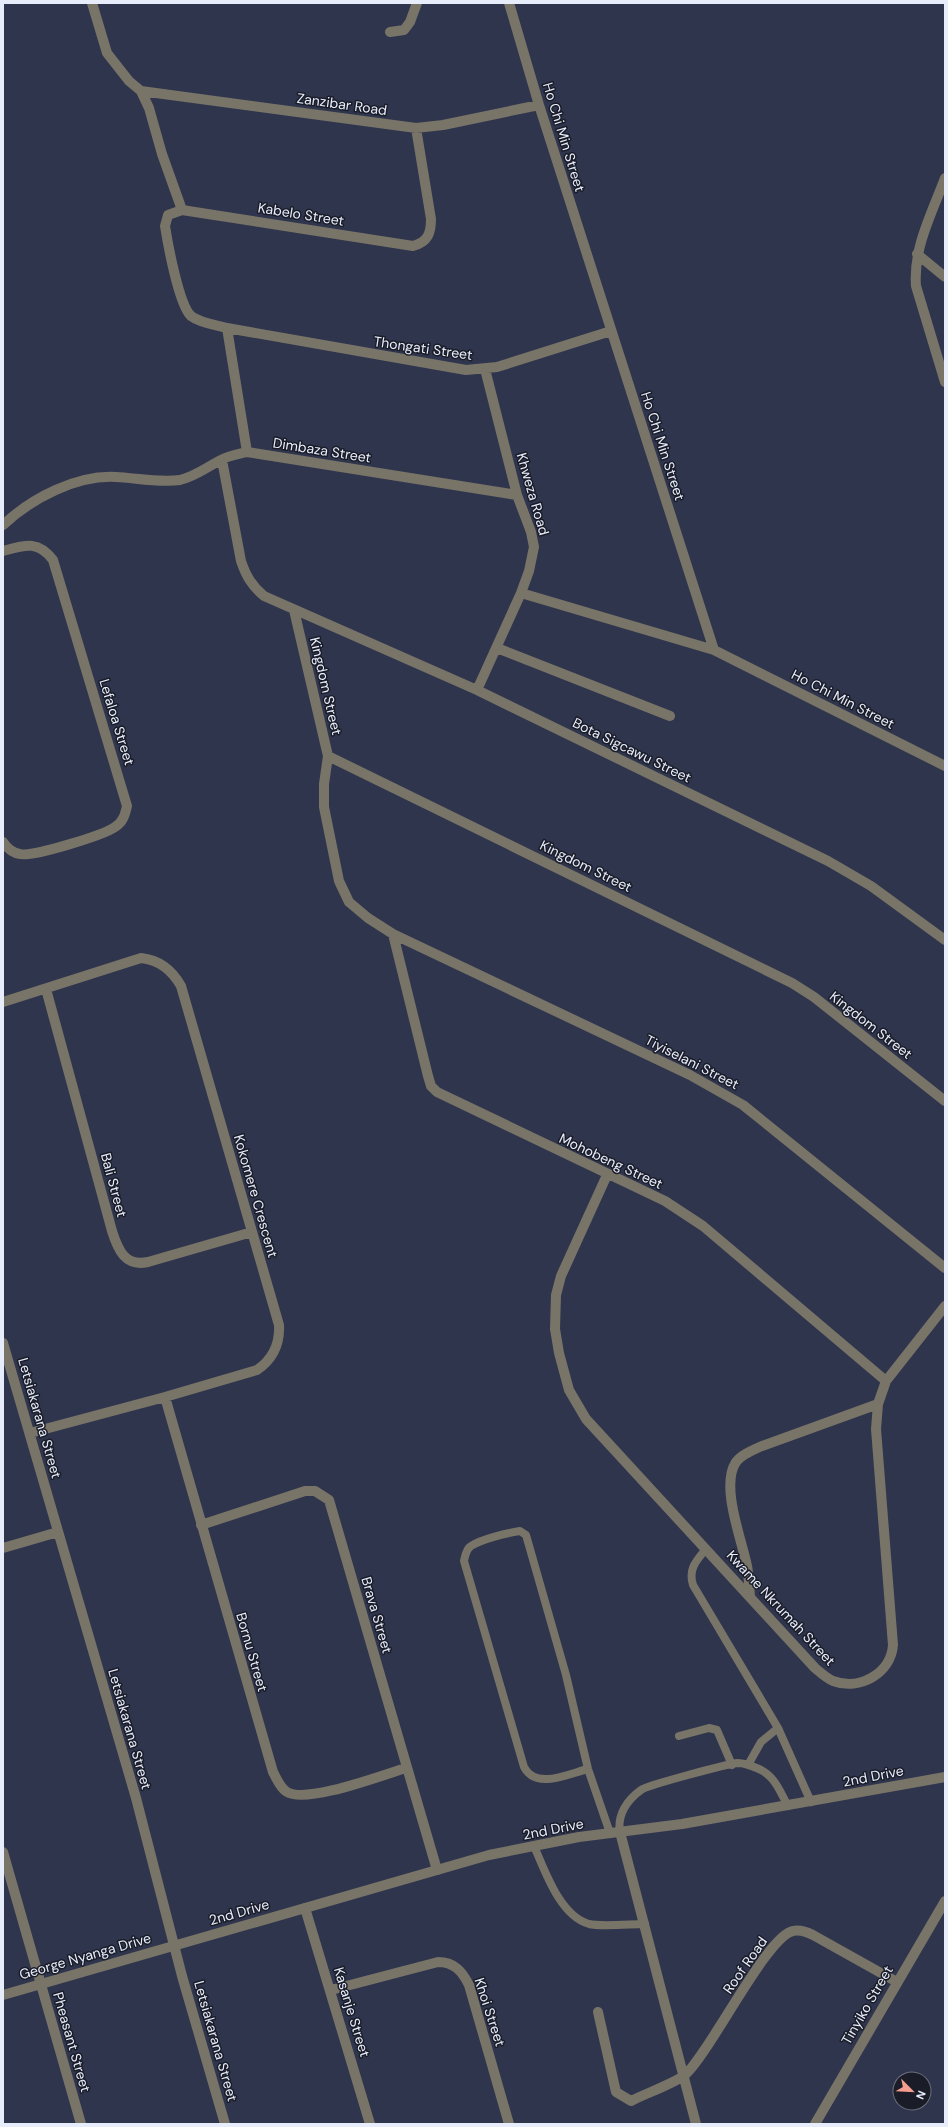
<svg xmlns="http://www.w3.org/2000/svg" width="948" height="2127" viewBox="0 0 948 2127" font-family="'DM Sans',sans-serif">
  <rect width="100%" height="100%" fill="#2f354d"/>
  <g fill="none" stroke-linecap="round" stroke-linejoin="round">
    <path stroke="#797468" stroke-width="8" d="M706,1549C696,1561 688,1569 693,1585L778,1728L811,1802
      M679,1736L709,1728L717,1730L732,1765
      M748,1765L761,1742L778,1728
      M588,1769C568,1774 536,1790 524,1767L464,1561C465,1556 466,1549 471,1546C482,1539 507,1533 520,1531L526,1535L566,1675L588,1769L610,1833
      M620,1832C617,1815 627,1800 641,1790C648,1785 727,1764 738,1763C745,1763 752,1766 759,1769C775,1776 780,1792 788,1806
      M534,1846C545,1871 560,1916 589,1924C601,1927 631,1924 645,1924"/>
    <path stroke="#797468" stroke-width="10" d="M92,3L107,53L129,81L141,91L149,108L162,154L182,210
      M509,3L539,105L714,650
      M390,32L404,30L410,22L417,3
      M141,91L416,128L443,125L539,105
      M416,128L431,219C431,233 428,242 413,246L182,210L168,215L165,226C168,245 179,305 191,316C200,323 216,325 227,328L466,370L497,367L611,331
      M945,178C932,213 913,248 916,286L945,382
      M917,254L945,277
      M227,328L247,452
      M222,460L241,561C246,576 252,586 264,596L477,690L828,861L871,886L945,940
      M3,525C32,498 76,475 116,477C136,478 159,483 180,480C197,476 208,466 223,459C231,455 239,454 247,452L517,495
      M3,551C25,545 38,540 53,560L127,806C125,815 123,822 115,827C104,835 33,857 20,854C13,853 7,848 3,842
      M521,593L714,650L945,766
      M294,610L328,756L324,784V807L339,881L349,902L368,918L393,934L690,1075L743,1105L945,1268
      M497,648L670,716
      M477,690L521,593L529,571L534,547L531,532L517,495L485,369
      M328,756L792,983L814,997L945,1101
      M393,934L428,1076L431,1086L437,1092L665,1201L703,1226L886,1381
      M46,989L112,1231C118,1250 125,1267 148,1262L252,1232
      M3,1002L141,958C160,960 172,970 181,986L279,1325C280,1344 273,1359 257,1370L165,1397L30,1433
      M607,1175L561,1276L556,1295L555,1329L559,1353L569,1390L586,1419L815,1668C821,1673 826,1678 833,1681C860,1691 891,1673 893,1645L876,1429L878,1404L886,1381L945,1306
      M3,1343L136,1798L182,1976L225,2124
      M165,1397L273,1772C277,1779 280,1788 287,1792C307,1804 382,1775 406,1768
      M201,1525L305,1491H315L329,1500L437,1870
      M3,1548L58,1532
      M750,1596C749,1586 749,1576 747,1566C742,1540 720,1486 736,1462C742,1454 753,1450 762,1446L878,1404
      M620,1832L696,2124
      M3,1852L81,2124
      M305,1908L370,2124
      M331,1990L438,1962C454,1962 462,1971 469,1985L509,2124
      M598,2012L616,2092L631,2101C644,2094 676,2083 686,2074C712,2049 767,1936 793,1931C800,1929 807,1932 813,1935L897,1982
      M815,2124L945,1901"/>
    <path stroke="#797468" stroke-width="10" d="M3,1995L489,1855L579,1837L682,1824L945,1777"/>
  </g>
  <g text-anchor="middle" dominant-baseline="central" stroke-width="3" stroke-linejoin="round" paint-order="stroke">
    <g font-size="14" fill="#e8edfc" stroke="#1a1d28">
      <text transform="translate(342 104) rotate(8)">Zanzibar Road</text>
      <text transform="translate(564 137) rotate(73)">Ho Chi Min Street</text>
      <text transform="translate(301 214) rotate(9)">Kabelo Street</text>
      <text transform="translate(423 348) rotate(8)">Thongati Street</text>
      <text transform="translate(663 446) rotate(72)">Ho Chi Min Street</text>
      <text transform="translate(322 450) rotate(9)">Dimbaza Street</text>
      <text transform="translate(533 494) rotate(74)">Khweza Road</text>
      <text transform="translate(326 686) rotate(77)">Kingdom Street</text>
      <text transform="translate(843 699) rotate(27)">Ho Chi Min Street</text>
      <text transform="translate(117 722) rotate(73)">Lefaloa Street</text>
      <text transform="translate(632 750) rotate(26)">Bota Sigcawu Street</text>
      <text transform="translate(586 866) rotate(26)">Kingdom Street</text>
      <text transform="translate(871 1025) rotate(38)">Kingdom Street</text>
      <text transform="translate(692 1062) rotate(27)">Tiyiselani Street</text>
      <text transform="translate(611 1161) rotate(25)">Mohobeng Street</text>
      <text transform="translate(114 1185) rotate(75)">Bali Street</text>
      <text transform="translate(256 1196) rotate(74)">Kokomere Crescent</text>
      <text transform="translate(40 1418) rotate(74)">Letsiakarana Street</text>
      <text transform="translate(781 1608) rotate(47)">Kwame Nkrumah Street</text>
      <text transform="translate(377 1615) rotate(74)">Brava Street</text>
      <text transform="translate(252 1652) rotate(74)">Bornu Street</text>
      <text transform="translate(130 1729) rotate(74)">Letsiakarana Street</text>
      <text transform="translate(873 1776) rotate(-11)">2nd Drive</text>
      <text transform="translate(553 1829) rotate(-11)">2nd Drive</text>
      <text transform="translate(239 1912) rotate(-16)">2nd Drive</text>
      <text transform="translate(85 1956) rotate(-16)">George Nyanga Drive</text>
      <text transform="translate(745 1965) rotate(-55)">Roof Road</text>
      <text transform="translate(867 2005) rotate(-60)">Tinyiko Street</text>
      <text transform="translate(352 2012) rotate(73)">Kasanje Street</text>
      <text transform="translate(490 2012) rotate(72)">Khoi Street</text>
      <text transform="translate(216 2041) rotate(74)">Letsiakarana Street</text>
      <text transform="translate(72 2042) rotate(74)">Pheasant Street</text>
    </g>
  </g>
  <rect width="948" height="2127" fill="none" stroke="#e8edfc" stroke-width="8"/>
  <g transform="translate(912 2091) rotate(114)"><circle r="19" fill="#1a1d28" stroke="#6c707d"/>
  <path d="M0-3L7 15L0 10L-7 15Z" fill="#f59d8e"/>
  <text y="-6" font-size="11" font-weight="bold" text-anchor="middle" fill="#e8edfc">N</text>
  </g>
</svg>
